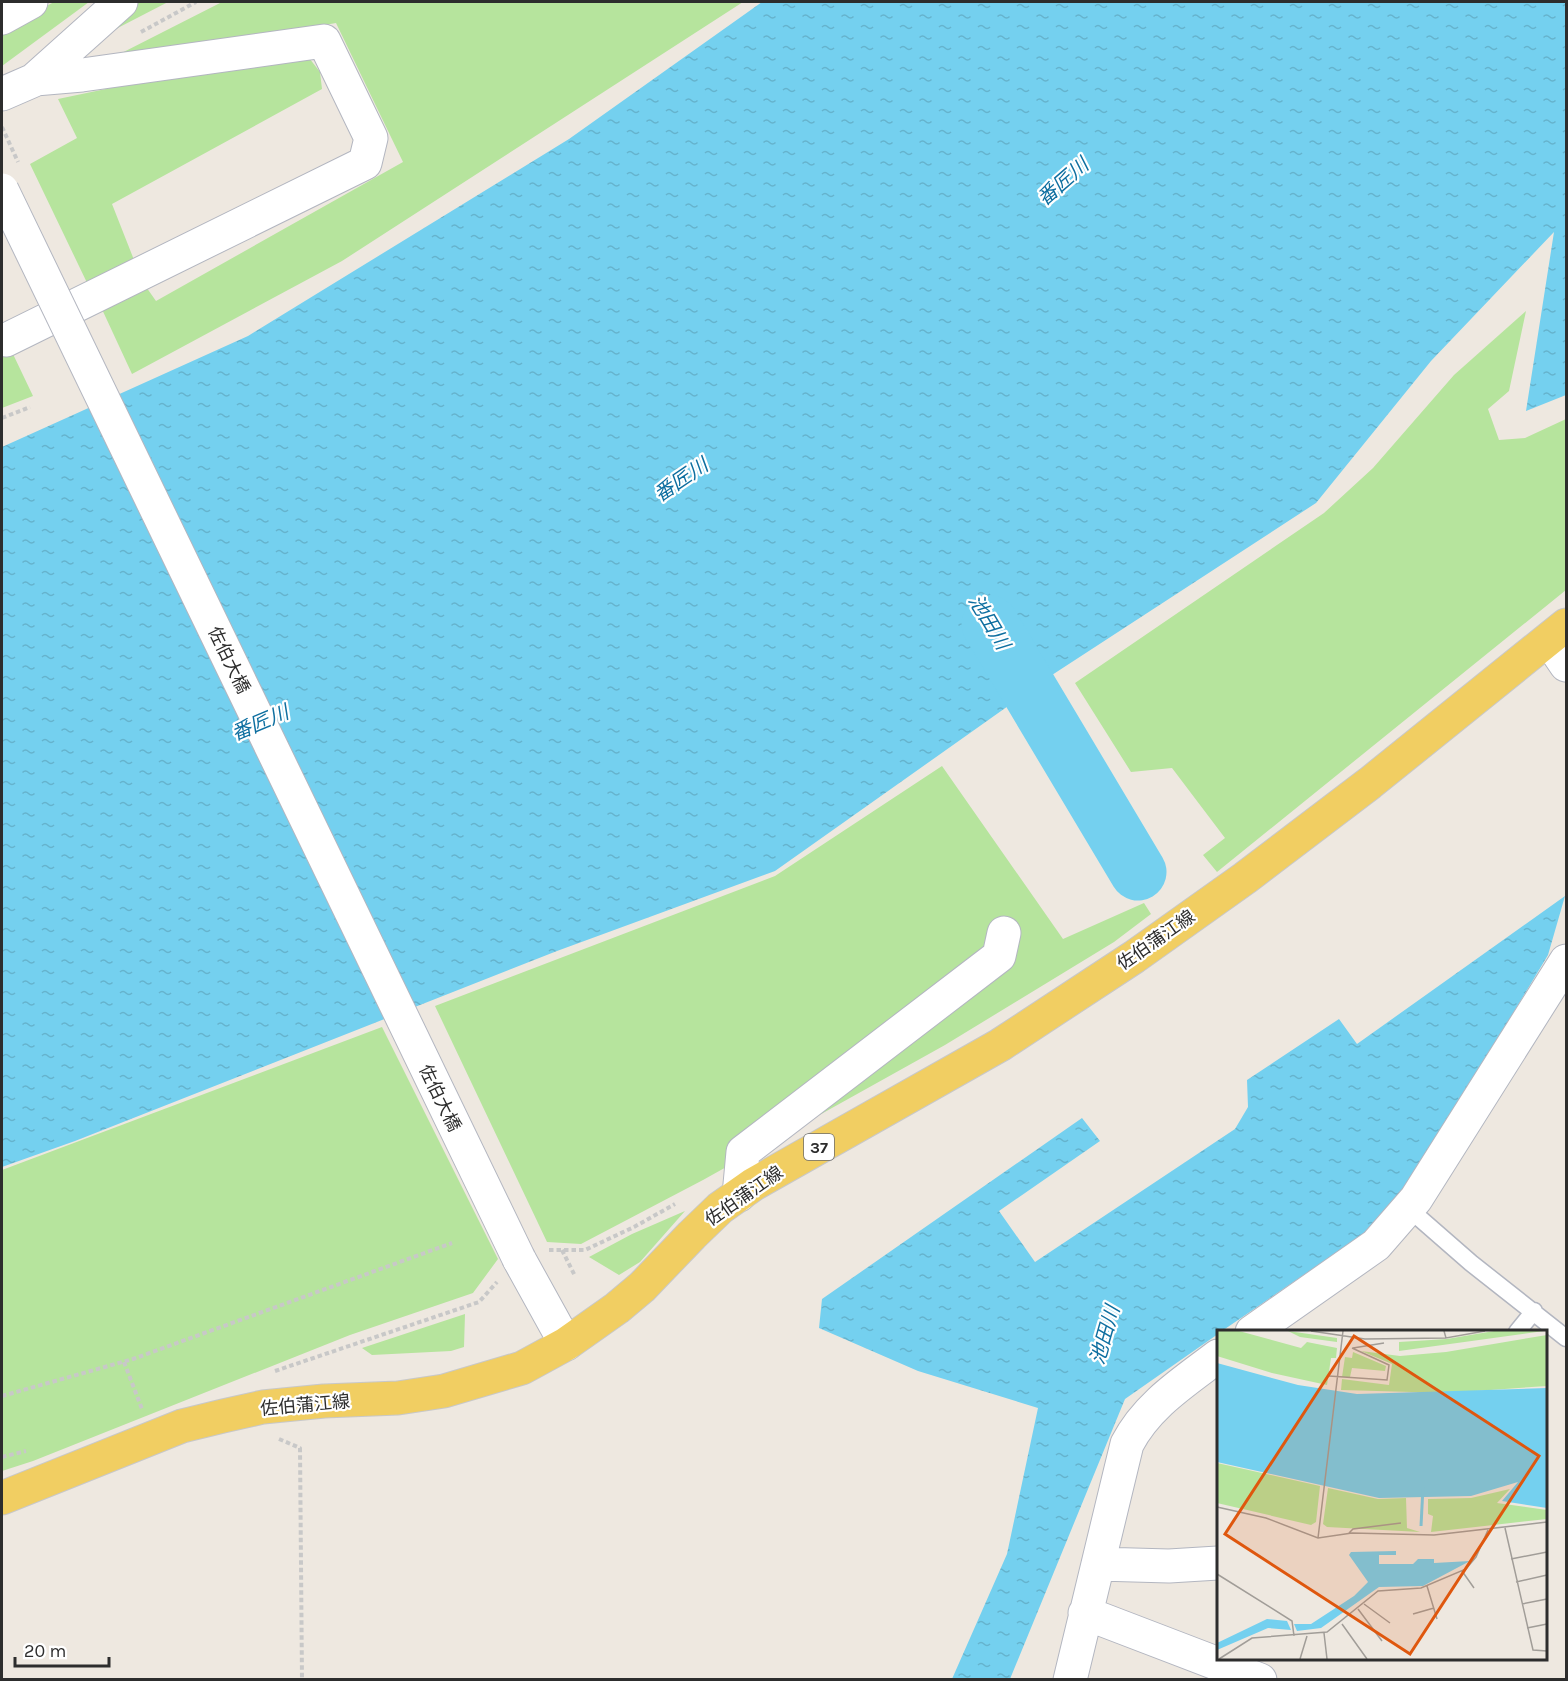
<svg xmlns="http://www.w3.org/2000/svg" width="1568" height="1681" viewBox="0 0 1568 1681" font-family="Karla,'Noto Sans JP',sans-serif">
  <defs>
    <pattern id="water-ripples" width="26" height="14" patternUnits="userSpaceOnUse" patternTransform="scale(1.5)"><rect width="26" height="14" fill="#74d0ef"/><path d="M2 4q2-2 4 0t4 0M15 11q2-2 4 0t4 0" fill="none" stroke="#65b3cd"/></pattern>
  </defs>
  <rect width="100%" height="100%" fill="#eee8e0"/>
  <path fill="#b6e49d" d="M54,2H89L2,66V30Z
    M129,2H168L79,48Z
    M222,2H743L342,261L132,374L100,305L144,284L156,301L403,162L336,23L100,64Z
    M306,54L320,72L322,89L112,204L136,265L90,289L30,164L77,138L58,99L144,81Z
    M1526,311L1509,391L1488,409L1499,440L1525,438L1566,419V590L1217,872L1203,855L1225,838L1172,768L1131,772L1075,683L1324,513L1373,468L1454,375Z
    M2,331L33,396L2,408Z
    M942,766L1063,939L1144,903L1151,914L1114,942L945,1045L703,1180L581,1244L547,1242L435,1006L775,876Z
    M382,1027L498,1259L473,1293L350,1335L33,1461L2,1471V1170Z
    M685,1211L640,1262L619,1275L589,1257L632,1234Z
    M465,1314L464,1347L451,1351L372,1355L362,1348Z"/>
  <path fill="url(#water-ripples)" d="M762,2H1566V395L1526,411L1554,232L1431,361L1316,503L1052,675L775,871L557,951L75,1141L2,1167V447L248,336L569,139Z
    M1565,896L1548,955L1434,1145L1378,1224L1222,1331L1218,1332V1334L1125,1399L1010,1679H952L1007,1554L1038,1408L918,1371L819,1328L822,1299L1082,1118L1100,1141L999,1211L1035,1262L1235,1129L1248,1107L1247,1080L1339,1019L1357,1044Z"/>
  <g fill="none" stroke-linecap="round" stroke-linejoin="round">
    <path stroke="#74d0ef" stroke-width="57" d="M990,624L1138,872"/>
    <defs>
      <path id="lane" d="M1408,1208L1471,1263L1566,1338
        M1517,1332L1534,1311"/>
      <path id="street" d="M2,18L31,2
        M35,79L121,2
        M2,94L55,71
        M6,340L365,163L371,138L324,41L82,75L35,79
        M1549,640L1566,665
        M739,1195L743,1152L999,956L1004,933
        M1252,1332L1376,1245L1416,1199L1566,961
        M1098,1564L1169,1566L1218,1563
        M1085,1613L1260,1680
        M1070,1680L1127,1444C1147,1405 1184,1382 1218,1356"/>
      <path id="secondary" d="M519,1259L566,1344"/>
      <path id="primary" d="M2,1498L182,1426L223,1416L263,1407L324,1401L398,1398L444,1391L522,1368L566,1344L617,1308L642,1287L692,1235L720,1208L754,1184L1000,1045L1134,957L1245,878L1370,783L1566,625"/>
    </defs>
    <use href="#lane" stroke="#b3b6c0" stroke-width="19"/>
    <use href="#street" stroke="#b3b6c0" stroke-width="35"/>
    <use href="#secondary" stroke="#b3b6c0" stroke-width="35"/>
    <use href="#primary" stroke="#c8c8c8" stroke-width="35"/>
    <path stroke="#c8c8c8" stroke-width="4" stroke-dasharray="4.5 3" stroke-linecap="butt" d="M141,32L196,2
      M2,127L18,162
      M2,418L30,407
      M549,1250H585L634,1227L675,1204
      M562,1250L575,1276
      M124,1362L142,1409
      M275,1371L479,1302L497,1282
      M2,1396L133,1359L452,1243
      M279,1439L300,1448L302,1680
      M2,1457L26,1451"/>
    <use href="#lane" stroke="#fff" stroke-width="16"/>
    <use href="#street" stroke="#fff" stroke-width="33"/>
    <use href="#secondary" stroke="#fff" stroke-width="33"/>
    <use href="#primary" stroke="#f1ce62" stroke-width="33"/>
    <defs>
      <path id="secondary-bridge" d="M2,190L519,1259"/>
    </defs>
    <use href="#secondary-bridge" stroke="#b3b6c0" stroke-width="35" stroke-linecap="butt"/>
    <use href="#secondary-bridge" stroke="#fff" stroke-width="33"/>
  </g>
  <g text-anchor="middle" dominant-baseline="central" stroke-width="4.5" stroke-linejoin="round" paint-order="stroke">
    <rect fill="#fff" stroke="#6c6c6c" stroke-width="1.5" x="804" y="1134" width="30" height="26" rx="4.5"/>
    <g font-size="16" font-weight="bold" fill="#2d2d2d">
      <text x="819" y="1147">37</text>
    </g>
    <g font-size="18" fill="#2d2d2d" stroke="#fff">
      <text transform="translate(229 660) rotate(64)">佐伯大橋</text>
      <text transform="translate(1156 940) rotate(-35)">佐伯蒲江線</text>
      <text transform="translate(440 1098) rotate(64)">佐伯大橋</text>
      <text transform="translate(744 1196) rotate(-35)">佐伯蒲江線</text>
      <text transform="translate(305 1405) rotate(-5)">佐伯蒲江線</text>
    </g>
    <g font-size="20" font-style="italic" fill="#0e6fa0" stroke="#fff">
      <text transform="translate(1063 182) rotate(-41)">番匠川</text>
      <text transform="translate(681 480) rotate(-34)">番匠川</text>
      <text transform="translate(989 622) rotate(59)">池田川</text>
      <text transform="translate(260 723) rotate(-23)">番匠川</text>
      <text transform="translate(1105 1335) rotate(-74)">池田川</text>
    </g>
  </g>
  <g transform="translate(1217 1330)">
    <rect width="330" height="330" fill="#eee8e0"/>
    <path d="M0,1H22L84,18L90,12L120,18L119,28H114L110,55L55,43L0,26ZM71,1L120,8V12L83,7ZM277,1H327L182,21V12L230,9ZM330,5V56L230,63L124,60L125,49L172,55L175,34L144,21L183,26L229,22ZM136,22L169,36L168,41L135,38L133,47H125L128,27L135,28ZM0,133L103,156L99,192L94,195L0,173ZM111,158L161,169L189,168L190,198L203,202L110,197L106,194ZM293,159L280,173L330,180V189L214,202L216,186L211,184V169L254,168Z" fill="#b6e49d"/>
    <path d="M0,33L81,55L140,64L330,58V178L285,171L301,152L254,166L162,168L0,132ZM179,221V225H162V234H196L201,229H217V233L253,231L206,256L162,257L104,298L80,301L77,294H94L137,266L151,252L132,225L134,222ZM50,289L70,291L74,300L51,298L0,320V313Z" fill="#74d0ef"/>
    <path fill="none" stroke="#74d0ef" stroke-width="3" d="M204,196L206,157"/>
    <path fill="none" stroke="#a19d98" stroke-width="1.5" d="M94,1L148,9L229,8M227,1L229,8L268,1M136,18L167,13M112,46L170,50L172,35L135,18M0,177L49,188L101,208L135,203L217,205L330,192M288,198L316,320L330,321M132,203L136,199L184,193M101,208L126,1M294,229L330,222M245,241L257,258M0,244L75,291L77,306M299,252L330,245M210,256L220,289M147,274L173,293M305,274L330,269M141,279L165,311M196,284L217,278M125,294L150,329M310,298L330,294M107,303L110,329M2,329L35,308L110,302L161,261L204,258L249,239L259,227L271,200M83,329L90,306"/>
    <path fill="#df570e" fill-opacity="0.15" stroke="#df570e" stroke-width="3" d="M137,6L322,126L193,324L8,204Z"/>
    <rect width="330" height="330" fill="none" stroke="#2d2d2d" stroke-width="3"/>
  </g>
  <rect width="1568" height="1681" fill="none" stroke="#2d2d2d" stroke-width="6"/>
  <path d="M15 1657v9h94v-9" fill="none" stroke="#2d2d2d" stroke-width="3"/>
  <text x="24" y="1657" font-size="18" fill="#2d2d2d" stroke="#ffffff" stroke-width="4.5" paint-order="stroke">20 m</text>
</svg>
